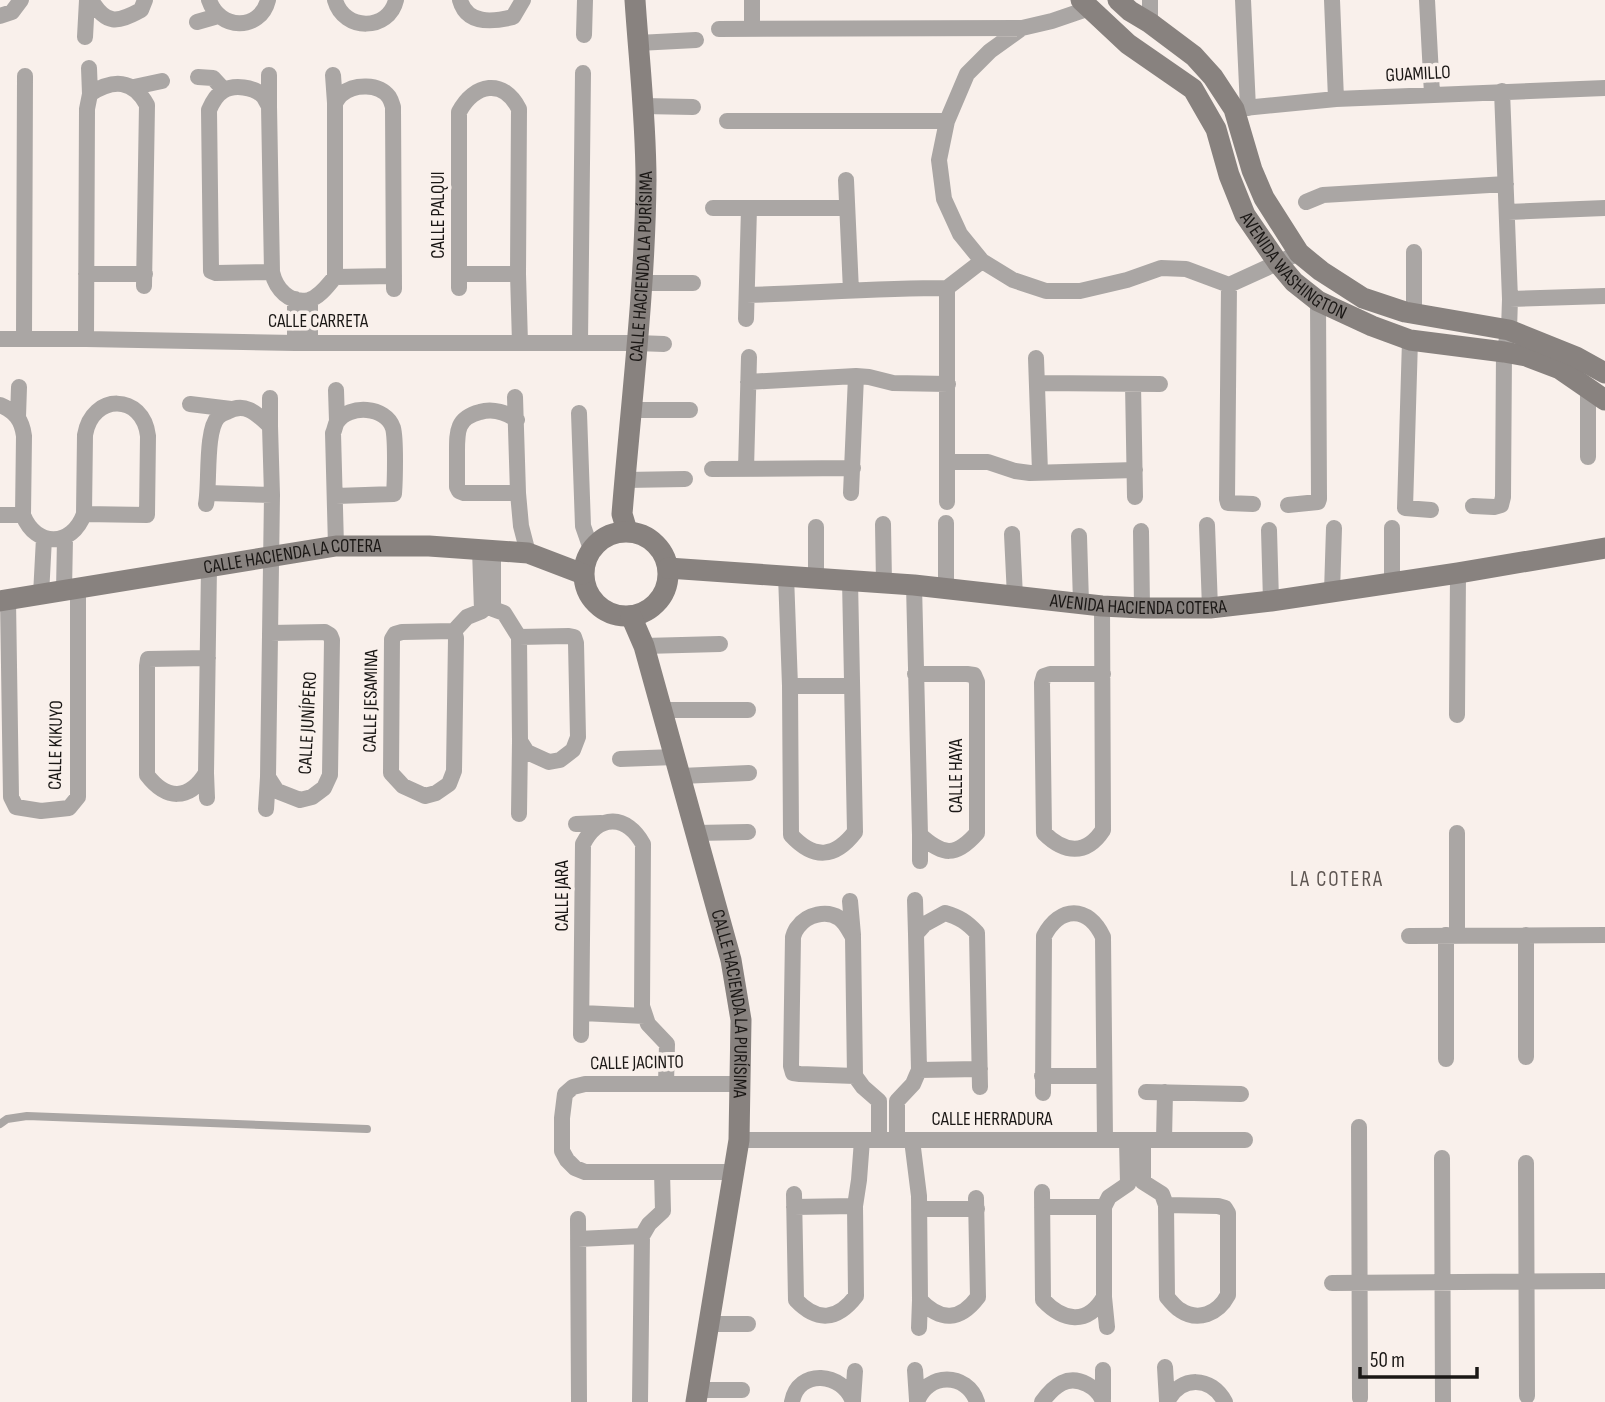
<svg xmlns="http://www.w3.org/2000/svg" width="1605" height="1402" viewBox="0 0 1605 1402" font-family="'Sofia Sans Condensed',sans-serif">
  <rect width="100%" height="100%" fill="#f9f0eb"/>
  <g fill="none" stroke-linecap="round" stroke-linejoin="round">
    <path stroke="#aaa6a4" stroke-width="8" d="M0,1124L7,1119L27,1116L367,1129"/>
    <path stroke="#aaa6a4" stroke-width="16" d="M91,0C106,25 117,23 141,10L145,0
      M209,0C219,30 260,32 268,0
      M335,0C344,32 389,31 396,0
      M460,0C467,25 493,22 513,17L523,0
      M752,0V28
      M1150,0V23
      M1243,0L1248,108
      M1332,0L1336,99
      M1427,0L1432,94
      M0,16L12,12L21,0
      M197,22L218,16
      M1022,28L990,51L967,74L947,121L939,160L944,199L960,234L982,261L1013,280L1046,291H1080L1127,280L1161,268L1186,269L1229,285L1299,253
      M719,29L1022,28L1052,21L1090,8
      M584,35L585,0
      M85,37L87,0
      M638,43L696,40
      M89,68L90,94
      M333,75L335,103
      M198,77L213,78L224,90
      M134,87L162,81
      M269,106V75
      M643,106L693,107
      M1234,109L1336,99L1605,88
      M727,121H947
      M846,180L851,291
      M1306,202L1323,195L1506,184
      M713,208H846
      M1508,212L1605,208
      M1414,252V314
      M272,272L216,273L211,271L209,110C212,103 216,95 223,91C234,84 254,87 263,96C265,98 267,104 269,106L272,272C276,289 289,304 309,300C320,297 328,285 335,277V103C337,100 339,96 342,94C354,84 379,83 389,97C391,100 392,104 393,107L394,289
      M86,274H145
      M459,274H518
      M335,277L394,276
      M642,283H693
      M1229,285L1227,499L1228,503L1253,504
      M459,288V112C474,83 504,78 519,109L518,274L520,343
      M947,288V502
      M947,288L982,261
      M747,295C813,293 880,288 947,288
      M295,299V343
      M1510,299L1605,296
      M310,300V343
      M746,319L749,208
      M0,339H86L295,343H637L664,344
      M24,339L25,76
      M86,339L87,109L90,94C113,79 133,79 147,105L144,286
      M1410,340L1405,508L1431,510
      M580,343L583,73
      M1036,358L1040,472
      M748,382L856,376L869,377L893,383L948,384
      M1038,383L1160,384
      M1133,384L1135,497
      M336,390L337,421
      M515,397L518,493L521,526L528,553
      M190,404L231,409
      M0,405C15,411 22,420 24,436L23,515C36,548 72,547 84,514L85,435C92,393 143,393 148,436L147,515L84,514
      M631,410H690
      M579,413L583,526L591,549
      M18,417L19,387
      M517,420C507,413 493,408 480,412C456,418 457,432 457,454C457,465 457,476 457,487L459,491L464,493H518
      M270,426V398
      M1588,457V388
      M947,462H988L1015,471L1030,473L1135,470
      M712,469L853,468
      M746,469L749,357
      M625,480L685,479
      M208,493L272,495
      M851,493L856,376
      M336,496L394,494C395,481 396,439 393,428C386,406 349,404 337,422C335,425 335,429 333,433L336,546
      M206,504C210,484 205,431 218,417C220,415 224,413 227,412C245,401 257,414 270,426L272,495L268,777L277,791L300,800L312,797L324,788L330,775L332,640L330,635L325,632L270,633
      M1288,505L1318,502L1319,499L1318,301
      M1473,506L1494,507L1501,505L1503,497L1504,352L1509,330L1510,299L1502,91
      M0,515H23
      M946,523V589
      M883,524L884,583
      M1207,525L1210,608
      M816,527V577
      M1392,528V582
      M1269,530L1271,601
      M1141,531L1142,608
      M1012,534L1015,597
      M1079,536L1081,603
      M493,549V609L504,613L519,637L520,741L527,752L549,762L560,760L573,750L578,737L576,643L574,637L569,636L519,637
      M786,575L790,686L791,835C814,860 835,858 855,832L850,580
      M914,585L920,835C943,856 956,857 977,833V682L974,675L967,674H915
      M64,591L65,538
      M1332,592L1334,528
      M41,595L44,538
      M8,600L11,797L16,807L41,811L69,808L78,797V588
      M1102,606L1103,830C1086,856 1064,853 1044,833L1042,683L1044,676L1050,674H1103
      M454,631L402,632L395,634L392,639L391,773L403,786L425,796L436,793L449,784L454,771L456,638L454,631L467,617L482,611L480,549
      M644,646L720,644
      M208,658L148,659L147,666V775C166,800 189,801 206,773L209,567
      M790,686H852
      M662,710H748
      M1457,715L1458,573
      M620,759L675,757
      M206,773L207,798
      M681,776L749,773
      M266,809L268,777
      M519,814L520,741
      M576,824L601,823
      M696,833L748,832
      M1457,833V936
      M920,861V835
      M915,900L916,934
      M850,901L853,935
      M1446,935V1059
      M1526,935V1057
      M1409,936L1605,935
      M582,1013L645,1016
      M581,1035L583,844C599,813 627,815 643,844L642,1006L648,1024L667,1044L666,1084
      M919,1070L980,1069
      M855,1076L800,1074L793,1073L791,1066L793,937C794,934 795,930 798,927C807,914 827,910 839,918C846,923 849,931 853,937L855,1076L863,1087L879,1101V1140
      M1042,1076H1104
      M1146,1092L1241,1094
      M1043,1093L1044,936C1060,906 1088,905 1103,937L1105,1140
      M1359,1127L1360,1398
      M739,1140H1245
      M897,1140V1101L913,1084L919,1070L916,934L925,924L945,913C959,917 967,922 977,933L980,1087
      M912,1140L919,1196L920,1300C941,1322 960,1321 978,1297L976,1198
      M1143,1140V1182L1162,1194L1166,1205L1167,1297C1171,1302 1175,1307 1180,1310C1198,1322 1218,1314 1228,1295V1213L1225,1208L1218,1206L1166,1205
      M1164,1140L1165,1092
      M1442,1158L1443,1402
      M1526,1163L1527,1396
      M734,1172H585L575,1168L567,1160L562,1151V1118L565,1094L573,1087L585,1084H741
      M1042,1192L1043,1300C1063,1321 1087,1326 1104,1297V1207
      M794,1194L796,1300C817,1322 837,1321 856,1296L855,1206L859,1180L862,1140
      M794,1207L855,1206
      M1042,1207H1104
      M1104,1207L1109,1197L1128,1184L1127,1140
      M919,1209H977
      M578,1219L579,1402
      M578,1239L642,1236
      M1332,1283L1605,1281
      M1104,1297L1107,1327
      M710,1324H748
      M919,1328L920,1300
      M1165,1367L1167,1401
      M915,1370L917,1400
      M1103,1370V1399
      M698,1390H742
      M853,1400L855,1371
      M640,1402L642,1236L649,1224L663,1211L662,1172
      M792,1402C798,1368 843,1372 853,1402
      M917,1402C927,1372 967,1372 977,1402
      M1042,1402C1047,1395 1054,1387 1062,1383C1078,1375 1099,1388 1103,1402
      M1167,1402C1181,1375 1211,1376 1225,1402"/>
    <g stroke="#88827f" stroke-width="21">
      <path id="s1" d="M1081,0L1128,44L1193,89L1216,129L1229,175L1245,215L1278,263L1294,282L1318,301L1372,326L1410,340L1504,352L1526,356L1560,369L1605,400"/>
      <path d="M1118,0L1130,11L1150,23L1194,56L1213,77L1234,109L1252,170L1264,198L1299,253L1321,271L1363,298L1405,312L1509,330L1576,357L1605,373"/>
      <path id="s2" d="M627,531L622,514C631,403 645,292 646,180C646,120 639,60 635,0"/>
      <circle cx="626" cy="574" r="42"/>
      <path id="s3" d="M668,568L914,585L1102,606L1142,608H1210L1271,601L1458,573L1605,548"/>
      <path id="s4" d="M0,601L336,546H429L528,553L583,574"/>
      <path id="s5" d="M631,616L644,646L731,960L741,1020L739,1140L696,1402"/>
    </g>
  </g>
  <g text-anchor="middle" dominant-baseline="central" stroke-width="7" stroke-linejoin="round" paint-order="stroke">
    <g font-size="19" fill="#1a1715" stroke="#f9f0eb">
      <text transform="translate(1418 74) rotate(-3)">GUAMILLO</text>
      <text transform="translate(438 215) rotate(-90)">CALLE PALQUI</text>
      <text stroke="none"><textPath href="#s1" startOffset="352">AVENIDA WASHINGTON</textPath></text>
      <text stroke="none"><textPath href="#s2" startOffset="266">CALLE HACIENDA LA PURÍSIMA</textPath></text>
      <text x="318" y="321">CALLE CARRETA</text>
      <text stroke="none"><textPath href="#s4" startOffset="296">CALLE HACIENDA LA COTERA</textPath></text>
      <text stroke="none"><textPath href="#s3" startOffset="472">AVENIDA HACIENDA COTERA</textPath></text>
      <text transform="translate(371 701) rotate(-89)">CALLE JESAMINA</text>
      <text transform="translate(308 723) rotate(-87)">CALLE JUNÍPERO</text>
      <text transform="translate(56 745) rotate(-89)">CALLE KIKUYO</text>
      <text transform="translate(956 776) rotate(-90)">CALLE HAYA</text>
      <text transform="translate(562 896) rotate(-90)">CALLE JARA</text>
      <text stroke="none"><textPath href="#s5" startOffset="402">CALLE HACIENDA LA PURÍSIMA</textPath></text>
      <text transform="translate(637 1063) rotate(-1)">CALLE JACINTO</text>
      <text x="992" y="1119">CALLE HERRADURA</text>
    </g>
    <g font-size="21" letter-spacing="2" fill="#5e5652" stroke="#f9f0eb">
      <text x="1337" y="879">LA COTERA</text>
    </g>
  </g>
  <path d="M1360 1367v10h117v-10" fill="none" stroke="#1a1715" stroke-width="3.5"/>
  <text x="1370" y="1367" font-size="21" fill="#1a1715" stroke="#f9f0eb" stroke-width="5" paint-order="stroke">50 m</text>
</svg>
